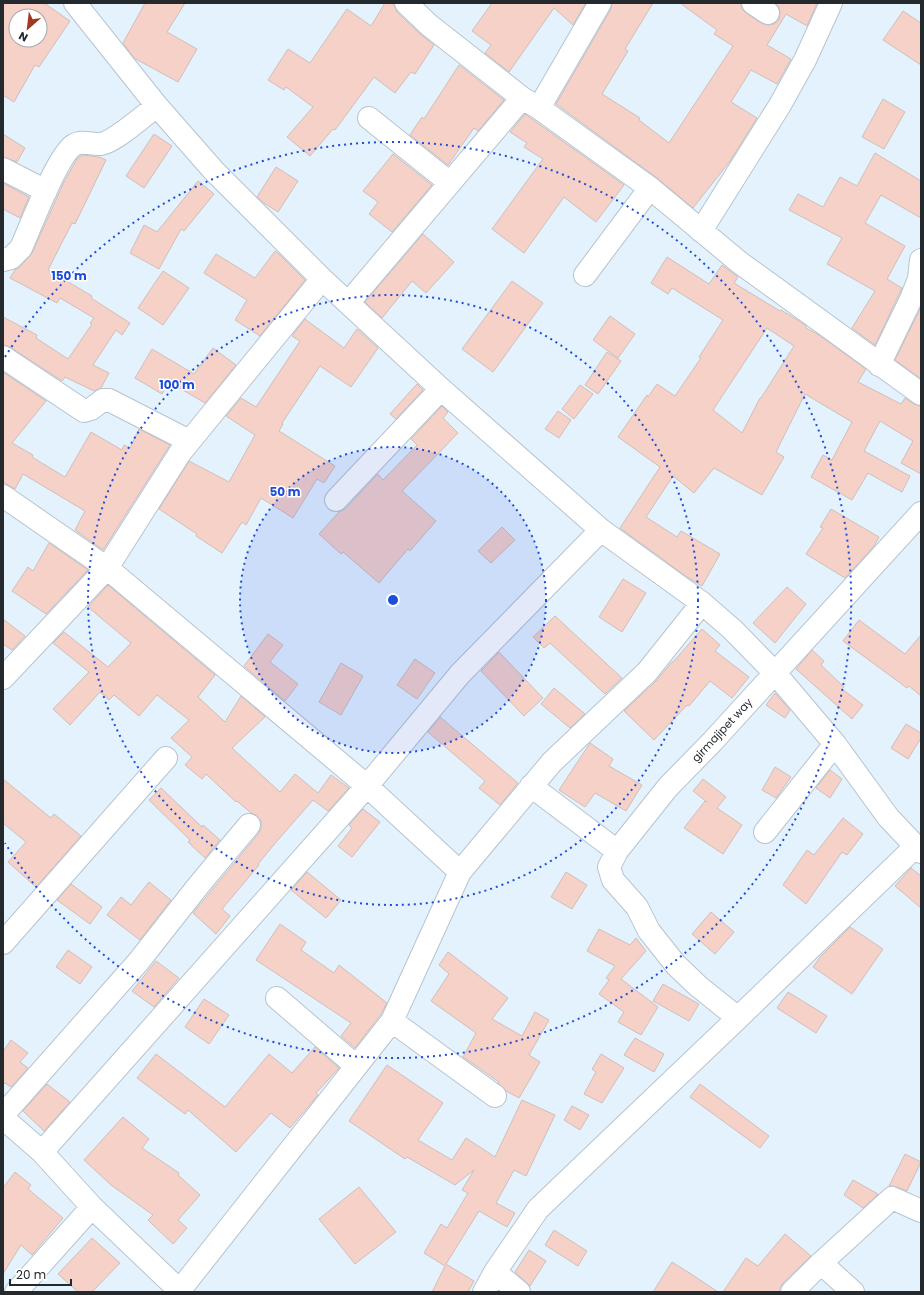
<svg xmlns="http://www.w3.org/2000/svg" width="924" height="1295" viewBox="0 0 924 1295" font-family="Poppins,sans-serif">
  <rect width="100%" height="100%" fill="#e3f2fd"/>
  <path fill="#f6d1c8" stroke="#d0beb9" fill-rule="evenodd" d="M3,3H44L70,21L39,67L35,65L14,102L3,95ZM16,16H40V40H16Z
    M145,3H185L167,32L197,49L178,82L134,58L123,43Z
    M385,3H391L394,5L397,12L420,34L434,45L415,74L411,72L395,93L374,77L335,130L333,129L310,156L287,137L313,107L286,87L284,90L268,80L288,49L310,63L347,9L371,26Z
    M492,3H586L573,25L554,8L509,72L485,53L491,45L472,31Z
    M612,3H653L625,49L628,51L602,94L640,118L639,120L669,143L733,46L714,34L717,30L680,3H741L742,9L746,13L761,23L768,25L774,24L779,20L780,13L779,7L775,3H817L807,26L786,14L767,45L791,59L777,84L751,70L731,102L757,118L730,161L693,208L657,178L556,104L611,9Z
    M903,11L921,23V65L883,40Z
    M459,65L504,100L478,131L474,128L448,165L410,135L422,117L424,119Z
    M883,99L905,112L884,149L862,137Z
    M525,114L624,185L596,222L564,197L524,253L492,229L543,159L524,147L527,143L510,132Z
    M3,134L25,148L17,162L3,157Z
    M154,134L172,146L144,188L126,176Z
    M875,153L921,181V218L881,195L865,223L905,246L887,279L902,288L875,345L852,328L875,291L827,264L842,238L789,210L798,194L823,207L840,177L857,186Z
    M393,154L432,185L392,232L369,214L378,202L363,191Z
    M82,155L99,157L106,160L75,224L72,223L48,270L92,296L91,298L130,323L122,335L116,330L93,365L109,373L101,388L94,391L65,377L62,381L10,347L3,345V317L37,335L36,338L68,359L92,324L90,323L94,318L60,298L57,303L10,278L15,270L20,267L32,253L64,182L77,159Z
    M276,167L298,181L278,212L264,203L257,197Z
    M198,181L214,194L184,231L181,229L159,269L130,253L144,225L157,232Z
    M3,183L29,197L20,218L3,209Z
    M423,234L454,262L426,293L412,281L382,318L365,302Z
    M275,251L280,255L305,280L260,336L235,320L247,300L204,273L216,254L255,278Z
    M667,257L709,284L722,265L738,277L734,283L780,311L781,310L799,321L806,326V328L819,335L866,369L858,382L901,404L905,398L914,404L921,406V474L901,463L913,441L880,421L864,451L910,476L902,492L868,473L852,500L811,477L823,455L832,460L852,422L805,394L776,452L784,457L762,495L714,468L694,493L673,476L646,517L677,537L681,531L720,554L702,586L687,577L620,528L660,467L618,437L647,395L648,397L657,384L675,396L701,358L699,357L723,320L672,288L668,294L651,283ZM767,328L794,346L761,398H760L742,433L713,410Z
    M163,271L189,288L163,325L138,308Z
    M512,281L543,303L493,372L462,349Z
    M921,307V379L895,360Z
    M610,316L635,334L618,358L593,340Z
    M305,319L344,348L357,329L378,348L351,387L320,366L282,423L283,424L279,431L335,466L324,483L317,479L293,518L261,498L246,525L242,522L222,553L196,536L197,534L159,509L189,461L229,482L255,435L226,416L241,398L256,407L300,341L292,336Z
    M213,348L236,365L205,403L169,382L162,394L135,378L152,349L194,374Z
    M607,352L621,361L598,394L585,385Z
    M3,372L46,401L12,443L33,455L32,457L65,477L91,432L122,450L124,445L130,448L139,429L170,445L103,550L75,530L85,511L23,474L15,489L3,482Z
    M417,384L423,390L396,419L390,414Z
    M580,385L593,394L574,419L562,409Z
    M442,406L448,412L443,418L458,433L402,491L436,521L410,551L408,549L379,583L343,552L341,554L319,534L339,512L345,509L378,474L383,480L417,445L411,439Z
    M558,411L571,420L559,438L545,429Z
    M831,509L879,537L874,546L845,578L806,554L823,528L820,527Z
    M502,527L515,540L491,563L478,551Z
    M49,543L88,570L46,614L12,591L28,567L33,571Z
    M623,579L646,593L622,632L599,617Z
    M108,585L215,675L198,697L225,722L241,696L265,717L232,748L280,792L295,774L318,793L331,775L349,788L328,811L313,800L277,841L258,864L259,865L222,909L230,916L216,934L193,913L259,833L261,828V821L257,816L251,813L237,801L236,802L206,774L202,779L185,765L192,757L171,738L189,720L157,695L139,716L114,695L109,700L100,692L70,725L53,709L89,672L53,643L64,632L108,667L131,643L88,607Z
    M787,587L806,604L775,643L753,623Z
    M555,616L622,678L605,694L550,643L544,648L533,637Z
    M3,619L25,636L12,650L3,644Z
    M859,620L905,654L921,635V696L909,686L907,688L843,641Z
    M702,629L720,645L715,651L749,677L732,698L710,681L689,706L687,705L654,740L624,711L656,681L672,662H673Z
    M268,634L283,645L270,662L298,684L285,701L244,666Z
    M812,650L824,661L821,665L844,687L842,689L863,705L852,719L796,669Z
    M499,652L543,698L524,716L481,671Z
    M415,659L435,673L417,699L397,685Z
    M341,663L363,676L341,715L319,702Z
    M554,688L585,714L570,728L541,704Z
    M775,693L790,710L785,718L766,705Z
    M440,717L518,783L500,805L479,788L485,781L428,732Z
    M906,724L921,733V738L908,759L891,748Z
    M590,743L613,759L609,766L642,785L626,811L595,793L585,807L559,790Z
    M775,767L791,777L776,798L762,790Z
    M830,770L842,779L830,798L816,788Z
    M3,779L51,818L54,814L81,836L36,887L8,862L26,842L3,823Z
    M703,779L726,797L717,808L742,825L723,854L684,828L705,801L707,802L693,791Z
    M161,788L202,827L203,825L220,840L205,858L188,842L190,840L149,800Z
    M363,809L380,822L352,857L338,846L352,828L349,825Z
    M843,818L863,834L847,855L842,852L806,904L783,885L807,850L814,855Z
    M911,868L921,876V908L895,886Z
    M307,872L341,900L326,918L291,890Z
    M566,872L587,885L572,909L551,897Z
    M149,882L171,900L140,940L107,915L121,897L131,905Z
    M71,884L102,907L90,924L57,900Z
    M711,912L734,932L715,954L692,934Z
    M280,924L306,942L301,950L334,973L339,965L387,1003L381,1014L355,1048L341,1036L351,1023L256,960Z
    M850,927L883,949L852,994L813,967L821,956Z
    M599,929L630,945L636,938L646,951L621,979L658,1007L641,1035L618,1022L624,1012L599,994L609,980L606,978L615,966L587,951Z
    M68,950L92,967L80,984L56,967Z
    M448,952L508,998L492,1019L522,1036L535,1012L549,1020L529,1055L540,1062L519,1098L506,1091L498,1083L499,1082L463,1057L476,1033L431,1001L449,974L439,965Z
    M156,961L179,978L154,1007L132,991Z
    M663,984L699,1004L689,1021L653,1001Z
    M788,992L827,1016L816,1033L777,1008Z
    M204,999L229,1015L209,1044L185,1027Z
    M635,1038L664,1054L654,1072L624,1055Z
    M11,1040L28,1053L20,1062L28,1068L11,1087L5,1083L3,1085V1049L4,1050Z
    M315,1047L339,1068L316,1093L318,1095L290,1128L271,1113L236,1152L188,1110L185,1114L137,1078L156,1054L225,1107L269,1054L292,1073Z
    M601,1054L624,1068L602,1103L584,1094L596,1072L592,1069Z
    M387,1065L443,1103L418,1140L452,1160L466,1138L495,1157L522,1100L555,1115L526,1176L514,1170L496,1203L515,1213L507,1227L479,1211L446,1264L474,1281L468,1292H432L445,1266L424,1253L441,1224L447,1228L468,1193L462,1190L474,1170L455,1185L407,1157L405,1159L349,1121Z
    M47,1084L70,1102L44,1131L23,1111Z
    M700,1084L769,1136L760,1148L690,1097Z
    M572,1106L589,1115L580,1130L564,1120Z
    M123,1117L149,1139L142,1148L179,1173L178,1175L200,1195L178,1220L187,1228L173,1244L148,1220L153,1215L111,1185L84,1160Z
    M905,1154L921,1162L907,1191L897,1187L889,1186Z
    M15,1172L31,1185L28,1189L63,1218L32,1255L21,1245L3,1274V1188Z
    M853,1180L878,1194L863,1208L844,1195Z
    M359,1187L396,1232L355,1264L319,1219Z
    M554,1230L587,1251L578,1266L545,1245Z
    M785,1234L811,1256L783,1283L780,1288V1292H723L746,1258L758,1266Z
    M92,1238L120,1263L92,1292H78L58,1274Z
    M529,1250L546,1261L530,1286L515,1272Z
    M672,1262L691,1274L718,1292H653Z"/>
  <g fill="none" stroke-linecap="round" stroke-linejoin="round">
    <defs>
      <path id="minor" d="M75,3L157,106L214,171L322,279L441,389L601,530L702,603L733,630L775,673L835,744L888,817L921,852
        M406,3L429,25L522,98L539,108L650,188L739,262L921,394
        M753,3L768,13
        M539,108L600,3
        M369,118L450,183
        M3,169L46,191
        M701,231L780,105L805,60L831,3
        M3,260L11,258L21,248C30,228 58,154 74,145C82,140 93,145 101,144C116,141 144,115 157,106
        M585,275L650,188
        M349,302L522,98
        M3,357L84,411L91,409L103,400H109L189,441
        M879,365L911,299L919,279L921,260
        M3,496L107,568L367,786L460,872L552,762L647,672L702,603
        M336,500L441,389
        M3,678L107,568L180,453L322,279
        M531,786L617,851L609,867L613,880L637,907L649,931L676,965L698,986L738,1018
        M765,832L835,744
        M617,851L668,787L712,742L921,513
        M3,943L166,758
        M277,998L356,1066
        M392,1021L495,1096
        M3,1115L139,961L198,886L249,825
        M3,1118L42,1152L92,1207L181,1292
        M42,1152L367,786L460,674L601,530
        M821,1263L853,1292
        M495,1272L519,1292
        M180,1290L392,1021L460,872
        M16,1292L92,1207
        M484,1292L495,1272L538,1209L738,1018L916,846
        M792,1292L821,1263L892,1198L921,1211"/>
    </defs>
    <use href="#minor" stroke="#b7c4cf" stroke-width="24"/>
    <use href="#minor" stroke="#fff" stroke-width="22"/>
  </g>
  <circle cx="393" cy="600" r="153" fill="#1d4ed8" fill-opacity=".12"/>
  <g fill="none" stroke="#1d4ed8" stroke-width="2" stroke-dasharray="2 4">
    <circle cx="393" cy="600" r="153"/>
    <circle cx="393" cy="600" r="305"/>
    <path d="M5 357A458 458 0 1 1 5 843"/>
  </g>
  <g text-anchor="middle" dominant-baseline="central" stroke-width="3" stroke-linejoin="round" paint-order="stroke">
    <g font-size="11" fill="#24292d" stroke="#fff">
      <text transform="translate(722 730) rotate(-47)">girmajipet way</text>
    </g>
  </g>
  <circle cx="393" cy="600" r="6" fill="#1d4ed8" stroke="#fff" stroke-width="2"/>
  <g font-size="12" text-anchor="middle" font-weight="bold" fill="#1d4ed8" stroke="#fff" stroke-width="3" stroke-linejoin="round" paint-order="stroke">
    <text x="69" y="280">150 m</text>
    <text x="177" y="389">100 m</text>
    <text x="285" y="496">50 m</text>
  </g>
  <rect width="924" height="1295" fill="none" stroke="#24292d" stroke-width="8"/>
  <g transform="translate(28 28) rotate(208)"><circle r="19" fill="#ffffff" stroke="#a7a9ab"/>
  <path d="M0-3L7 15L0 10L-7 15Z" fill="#a13821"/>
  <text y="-6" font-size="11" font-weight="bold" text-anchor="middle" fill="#24292d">N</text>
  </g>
  <path d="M10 1279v6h61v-6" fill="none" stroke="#24292d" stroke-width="2"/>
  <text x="16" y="1279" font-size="12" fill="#24292d" stroke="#ffffff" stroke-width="3" paint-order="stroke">20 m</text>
</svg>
